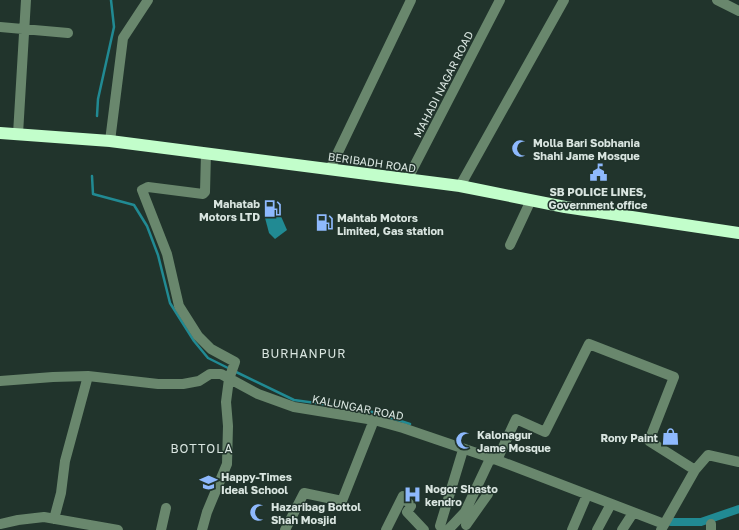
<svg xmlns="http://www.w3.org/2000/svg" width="739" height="530" viewBox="0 0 739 530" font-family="'Golos Text',sans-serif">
  <rect width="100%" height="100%" fill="#21342c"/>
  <path fill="#218a93" d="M272,209L280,214L287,230L275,239L269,233L264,214Z"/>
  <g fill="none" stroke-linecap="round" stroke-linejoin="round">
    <path stroke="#218a93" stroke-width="2.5" d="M97,116L98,99L114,27L111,0
      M92,176L93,194L134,205L147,226L158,255L170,303L194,341L208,358L230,369
      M234,371L294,400L366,410L410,424"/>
    <path stroke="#218a93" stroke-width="8" d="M671,522H701L739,509"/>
    <path stroke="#69876d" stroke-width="10" d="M717,0L739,11
      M0,27L68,33
      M18,134L26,0
      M110,141L123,38L148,0
      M330,169L411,0
      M407,180L500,0
      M460,186L564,0
      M510,245L531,200
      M0,381L53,377L88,376L158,384H183L199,381L210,374H221L258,394L294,407L374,420L403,428L497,460L664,524
      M497,460L516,419L545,432L589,344L674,377L649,441L695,470
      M54,519L61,493L65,461L88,376
      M0,524L18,520L44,517L118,530
      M711,524V530
      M466,525L488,494
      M440,526L463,450
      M161,530L166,508
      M202,530L207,512L227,464L228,426L226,402L229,379L235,362L211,349L198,336L179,306L167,254L142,190L148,187L203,194L205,192L206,153
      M285,530L304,493L342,501L374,420
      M386,530L403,496L411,506L407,512L424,530
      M448,530L465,512L490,459
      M572,530L587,495
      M597,530L611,504
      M622,530L633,513
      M661,530L695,470L708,455L739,462"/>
    <path stroke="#c2fecb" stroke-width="12" d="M0,133L110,141L460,186L565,207L739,233"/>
  </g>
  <defs>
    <symbol id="mosque-bare" viewBox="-9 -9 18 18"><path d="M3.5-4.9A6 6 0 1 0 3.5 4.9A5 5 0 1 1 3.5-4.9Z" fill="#8eb9fd" stroke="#21342c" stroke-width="2.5" paint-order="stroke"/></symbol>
    <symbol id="civic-bare" viewBox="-9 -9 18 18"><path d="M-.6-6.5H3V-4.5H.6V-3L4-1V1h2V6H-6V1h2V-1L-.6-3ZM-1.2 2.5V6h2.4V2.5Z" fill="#8eb9fd" stroke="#21342c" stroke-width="2.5" paint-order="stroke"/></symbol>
    <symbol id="fuel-bare" viewBox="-9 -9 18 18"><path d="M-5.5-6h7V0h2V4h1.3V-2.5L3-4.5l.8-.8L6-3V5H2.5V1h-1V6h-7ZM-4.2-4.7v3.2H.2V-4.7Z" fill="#8eb9fd" stroke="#21342c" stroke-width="2.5" paint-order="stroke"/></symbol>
    <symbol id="shop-bare" viewBox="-9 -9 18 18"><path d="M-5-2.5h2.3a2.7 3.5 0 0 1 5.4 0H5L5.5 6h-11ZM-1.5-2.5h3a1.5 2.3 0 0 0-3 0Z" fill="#8eb9fd" stroke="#21342c" stroke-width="2.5" paint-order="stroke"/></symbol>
    <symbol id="school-bare" viewBox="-9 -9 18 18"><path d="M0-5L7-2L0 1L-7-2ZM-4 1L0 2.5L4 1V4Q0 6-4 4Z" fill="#8eb9fd" stroke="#21342c" stroke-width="2.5" paint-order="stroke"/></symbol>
    <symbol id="hospital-bare" viewBox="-9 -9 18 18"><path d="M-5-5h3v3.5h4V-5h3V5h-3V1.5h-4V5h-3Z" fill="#8eb9fd" stroke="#21342c" stroke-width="2.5" paint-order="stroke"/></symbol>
  </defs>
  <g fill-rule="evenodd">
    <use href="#mosque-bare" x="508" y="136" width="25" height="25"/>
    <use href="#civic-bare" x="586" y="160" width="25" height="25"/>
    <use href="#fuel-bare" x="260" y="196" width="25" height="25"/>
    <use href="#fuel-bare" x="312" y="210" width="25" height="25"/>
    <use href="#shop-bare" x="658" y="424" width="25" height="25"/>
    <use href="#mosque-bare" x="452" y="428" width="25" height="25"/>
    <use href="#school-bare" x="196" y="470" width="25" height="25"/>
    <use href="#hospital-bare" x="400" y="482" width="25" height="25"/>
    <use href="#mosque-bare" x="246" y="500" width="25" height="25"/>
  </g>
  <g text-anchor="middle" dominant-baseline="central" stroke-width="3" stroke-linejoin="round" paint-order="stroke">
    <g font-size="11" fill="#d9e5e0" stroke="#21342c">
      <text transform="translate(443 84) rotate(-63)">MAHADI NAGAR ROAD</text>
      <text transform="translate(372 162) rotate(8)">BERIBADH ROAD</text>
      <text transform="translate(358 407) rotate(11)">KALUNGAR ROAD</text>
    </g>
    <g font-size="11" font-weight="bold" fill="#d9e5e0" stroke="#21342c" text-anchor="start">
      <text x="533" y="142">Molla Bari Sobhania<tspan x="533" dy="13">Shahi Jame Mosque</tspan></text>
      <text x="598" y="191" text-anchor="middle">SB POLICE LINES,<tspan x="598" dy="13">Government office</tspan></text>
      <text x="260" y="203" text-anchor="end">Mahatab<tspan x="260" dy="13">Motors LTD</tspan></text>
      <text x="337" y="217">Mahtab Motors<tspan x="337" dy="13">Limited, Gas station</tspan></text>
      <text x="477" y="434">Kalonagur<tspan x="477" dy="13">Jame Mosque</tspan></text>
      <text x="658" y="437" text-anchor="end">Rony Paint</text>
      <text x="221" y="476">Happy-Times<tspan x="221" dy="13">Ideal School</tspan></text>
      <text x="425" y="488">Nogor Shasto<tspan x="425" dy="13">kendro</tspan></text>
      <text x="271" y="506">Hazaribag Bottol<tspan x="271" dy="13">Shah Mosjid</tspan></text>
    </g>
    <g font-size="12" letter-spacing="1" fill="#d9e5e0" stroke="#21342c">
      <text x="304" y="353">BURHANPUR</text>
      <text x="202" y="448">BOTTOLA</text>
    </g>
  </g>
</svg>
